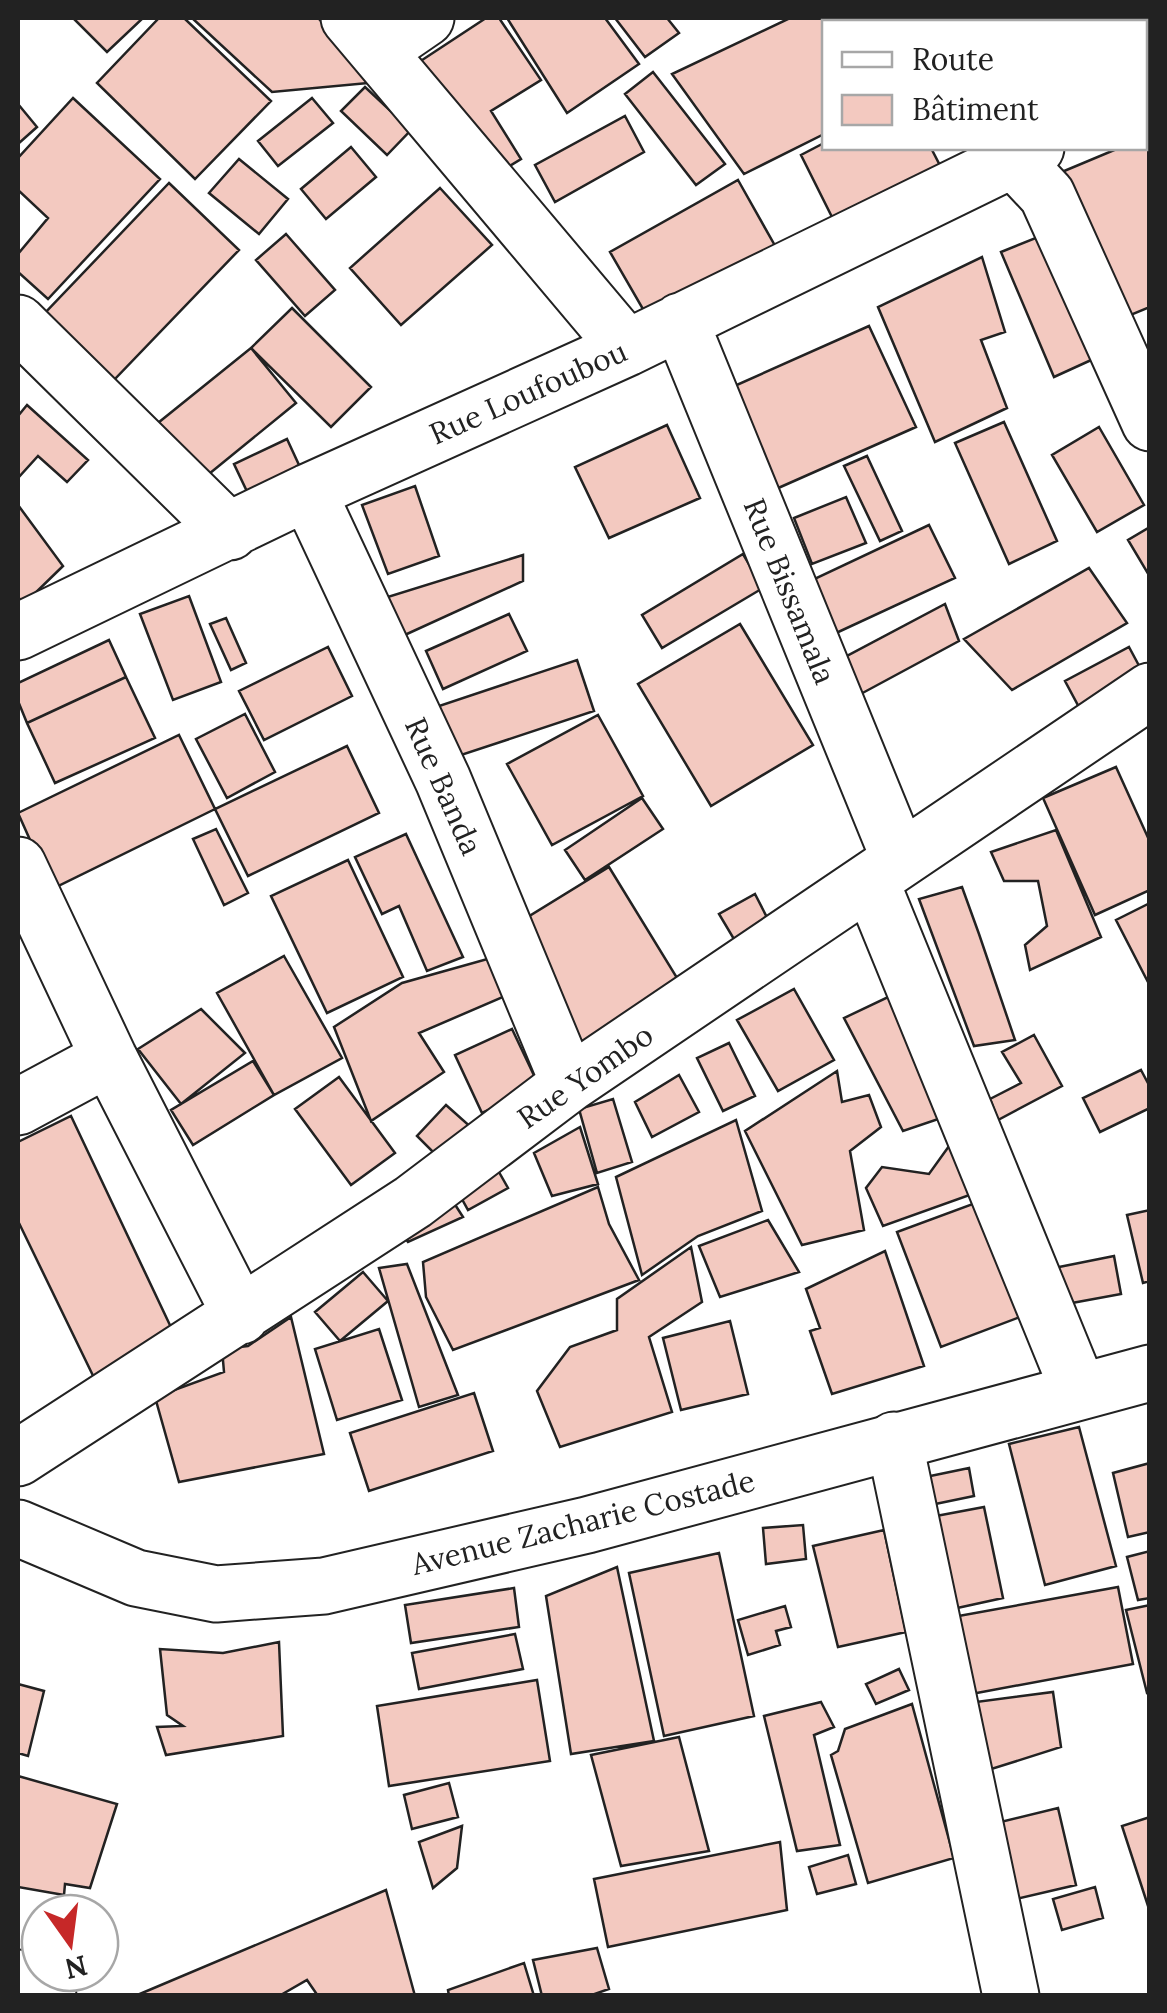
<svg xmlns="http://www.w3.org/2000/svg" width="1167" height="2013" viewBox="0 0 1167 2013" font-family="Lora,serif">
  <rect width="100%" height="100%" fill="#fff"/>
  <path fill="#f3c9c0" stroke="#222" stroke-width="2.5" d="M73,18H143L107,52Z
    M159,18H184L271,101L195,179L97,83Z
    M192,18H318L379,82L272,92Z
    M486,18H499L541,80L491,111L521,159L490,178L413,66Z
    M507,18H605L639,64L567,113Z
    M615,18H667L679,33L645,57Z
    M790,18H861L864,22H824V134L744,174L672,74Z
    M933,18H1042L1045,22H929Z
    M1093,18H1138L1141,22H1085Z
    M653,72L725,164L696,185L625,94Z
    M365,87L411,130L387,155L341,111Z
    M73,98L160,179L48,299L18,272V254L48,218L18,190V158Z
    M312,98L333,123L278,166L258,141Z
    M18,104L37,127L18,144Z
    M625,116L644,152L555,202L535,165Z
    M1150,135V307L1121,319L1057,174L1119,148H1144V137Z
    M824,143V148H931L950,185L843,239L801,155Z
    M351,147L376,177L326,219L301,189Z
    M239,159L288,199L259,234L209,193Z
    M738,180L778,251L651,323L610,252Z
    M169,183L239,250L113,381L44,314Z
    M440,188L492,245L401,325L350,268Z
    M1048,233L1100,356L1054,377L1001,252Z
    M286,234L335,290L305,316L256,260Z
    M982,257L1005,332L981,340L1007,408L935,442L878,307Z
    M292,308L371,387L331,427L251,348Z
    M869,326L916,427L767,493L721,392Z
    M251,348L296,403L193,487L148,431Z
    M27,405L88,460L67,482L38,456L18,478V416Z
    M1004,422L1057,541L1009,564L955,443Z
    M667,425L700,498L609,538L575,467Z
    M1099,427L1144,505L1097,532L1052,455Z
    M287,439L305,478L252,502L234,464Z
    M867,456L902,531L880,541L844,466Z
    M415,486L439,556L388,574L362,505Z
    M846,497L866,543L812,564L794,518Z
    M18,505L63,566L24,604L18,597Z
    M929,525L955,578L834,634L810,581Z
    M1150,527V577L1128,540Z
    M743,554L763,588L662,648L642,615Z
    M523,555V581L396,639L378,600Z
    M1089,568L1127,623L1012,690L964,639Z
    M189,596L221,682L173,700L140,614Z
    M945,604L959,641L857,696L847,656Z
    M509,614L527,651L443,689L426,651Z
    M226,618L246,663L231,670L210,624Z
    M740,624L813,745L711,806L638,684Z
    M109,640L126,677L27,723L18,701V683Z
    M328,647L352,696L264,740L239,691Z
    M1129,647L1144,675L1080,709L1065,681Z
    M577,660L594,711L446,760L430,709Z
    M126,677L155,738L55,783L27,723Z
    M245,714L275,772L227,798L196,739Z
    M598,715L643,796L552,845L507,764Z
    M179,735L215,809L52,889L18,813Z
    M347,746L379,813L248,876L215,809Z
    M1116,767L1150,842V890L1095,915L1043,798Z
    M642,798L663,829L585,880L565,850Z
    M216,829L248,893L224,905L193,839Z
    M1056,830L1101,937L1030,970L1025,945L1047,926L1038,881H1004L991,852Z
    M406,834L463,957L427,971L399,906L382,914L355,857Z
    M348,860L403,977L327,1013L271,896Z
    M609,867L682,986L583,1047L510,928Z
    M962,887L979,934L1015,1040L974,1046L919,899Z
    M755,894L777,937L744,956L719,914Z
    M1150,903V986L1116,920Z
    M284,956L342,1058L274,1095L217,993Z
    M498,956L510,994L419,1033L444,1072L371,1121L334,1027L402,983Z
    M794,989L834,1060L778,1091L737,1020Z
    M905,989L962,1111L903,1131L844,1018Z
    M201,1009L245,1053L181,1104L138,1049Z
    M512,1029L539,1086L482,1113L455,1055Z
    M1034,1035L1062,1086L998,1120L990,1099L1021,1083L1002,1052Z
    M729,1043L755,1096L723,1111L697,1058Z
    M253,1061L274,1095L193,1145L171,1110Z
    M1141,1070L1150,1087V1108L1100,1132L1083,1098Z
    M837,1071L842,1102L869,1095L881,1127L850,1151L864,1230L802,1245L745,1131Z
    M679,1075L699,1112L652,1137L635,1102Z
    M339,1077L395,1153L351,1185L295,1109Z
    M613,1099L632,1162L597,1173L579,1109Z
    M446,1105L473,1129L442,1161L417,1136Z
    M71,1116L177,1340L99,1388L18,1221V1142Z
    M736,1120L762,1211L698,1236L642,1275L616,1177Z
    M580,1127L598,1184L552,1196L534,1153Z
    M957,1135L978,1192L883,1226L866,1188L882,1167L929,1174Z
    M491,1158L508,1188L468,1210L451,1179Z
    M598,1187L609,1224L639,1280L453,1350L426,1297L423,1262Z
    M445,1189L463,1217L408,1242L392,1221Z
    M978,1202L1020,1317L941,1347L897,1232Z
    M1150,1210V1281L1143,1283L1127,1215Z
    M768,1220L799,1272L720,1297L699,1246Z
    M691,1247L702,1302L649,1337L672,1412L560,1447L537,1391L570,1347L617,1330V1299Z
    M885,1251L924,1366L832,1394L810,1331L820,1328L806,1289Z
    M1114,1256L1121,1294L1061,1305L1054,1268Z
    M407,1264L458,1395L419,1407L379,1268Z
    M363,1272L388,1301L340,1341L315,1312Z
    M291,1317L324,1454L179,1482L155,1397L224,1372L222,1349L248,1346Z
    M730,1321L748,1394L681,1410L663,1338Z
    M379,1329L402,1400L337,1420L315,1349Z
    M474,1393L493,1451L369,1491L350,1433Z
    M1079,1427L1116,1566L1045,1585L1009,1444Z
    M1150,1463V1532L1128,1537L1113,1473Z
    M969,1468L974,1496L916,1508L911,1480Z
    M984,1507L1003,1598L939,1612L920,1519Z
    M803,1525L806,1559L766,1564L763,1528Z
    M884,1530L906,1632L838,1647L813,1546Z
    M1150,1551V1598L1138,1600L1127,1557Z
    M719,1553L754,1716L664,1736L629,1573Z
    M617,1567L654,1741L571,1754L546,1596Z
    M1118,1587L1133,1664L966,1695L953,1617Z
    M514,1588L519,1627L411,1643L405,1605Z
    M1150,1605V1692L1147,1693L1126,1610Z
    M785,1606L791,1627L776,1631L780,1645L748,1655L738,1620Z
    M515,1634L523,1669L419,1689L412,1653Z
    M279,1642L283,1736L166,1755L157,1727L183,1726L167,1715L160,1649L223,1653Z
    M899,1669L909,1690L876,1704L866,1684Z
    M537,1680L550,1761L389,1786L377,1706Z
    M18,1684L44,1691L28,1756L18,1753Z
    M1053,1692L1061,1747L966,1777L953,1705Z
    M821,1702L834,1727L814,1735L840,1845L797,1851L764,1716Z
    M912,1704L954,1858L868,1883L831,1755L838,1751L845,1729Z
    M679,1737L709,1851L621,1866L591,1755Z
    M18,1776L117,1804L90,1888L65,1884L64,1895L18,1887Z
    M449,1783L458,1817L412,1829L404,1795Z
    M1058,1808L1076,1885L999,1903L980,1827Z
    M1150,1817V1912L1122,1826Z
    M462,1826L457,1868L433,1888L419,1842Z
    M780,1842L787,1910L608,1947L594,1879Z
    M848,1855L856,1884L817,1894L809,1867Z
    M1095,1887L1103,1918L1062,1930L1053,1899Z
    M386,1890L415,1996H318L307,1980L279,1996H135Z
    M597,1948L609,1989L589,1996H542L533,1960Z
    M524,1963L534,1996H449L448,1990Z"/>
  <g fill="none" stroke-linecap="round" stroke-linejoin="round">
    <defs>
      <path id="street" d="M349,18L627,348
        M904,18L907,22
        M378,51L426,18
        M1144,108L1150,107
        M1003,148L1047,195L1150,423
        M680,321L900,860
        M18,323L230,532
        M308,492L443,780L569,1084
        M18,632L308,492L627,348L1036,148
        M18,865L109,1058L241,1316
        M871,882L1079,1391
        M18,1107L109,1058
        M894,1440L1011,1996
        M18,1458L413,1202L569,1084L1150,691
        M18,1978L48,1996"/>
      <path id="secondary" d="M18,1528L136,1578L216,1594L324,1586L587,1525L1150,1373"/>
    </defs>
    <use href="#street" stroke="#222" stroke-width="59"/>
    <use href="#secondary" stroke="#222" stroke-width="59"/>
    <use href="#street" stroke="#fff" stroke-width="55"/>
    <use href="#secondary" stroke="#fff" stroke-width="55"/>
  </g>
  <g text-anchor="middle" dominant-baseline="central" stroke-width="8" stroke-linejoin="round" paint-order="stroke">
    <g font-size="30" fill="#222" stroke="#fff">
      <text transform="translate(528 392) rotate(-24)">Rue Loufoubou</text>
      <text transform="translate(790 591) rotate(68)">Rue Bissamala</text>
      <text transform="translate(444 786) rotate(66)">Rue Banda</text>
      <text transform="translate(585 1076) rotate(-35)">Rue Yombo</text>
      <text transform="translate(583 1522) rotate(-14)">Avenue Zacharie Costade</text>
    </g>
  </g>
  <rect width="1167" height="2013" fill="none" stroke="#222222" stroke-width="40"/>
  <rect x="822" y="20" width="325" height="130" fill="#ffffff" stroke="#a7a7a7" stroke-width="2.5"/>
  <rect x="842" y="52" width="50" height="15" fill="#ffffff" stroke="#a7a7a7" stroke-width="2.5"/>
  <text x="912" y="70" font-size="30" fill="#222222">Route</text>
  <rect x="842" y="95" width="50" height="30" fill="#f3c9c0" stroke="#a7a7a7" stroke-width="2.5"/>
  <text x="912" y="120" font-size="30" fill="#222222">Bâtiment</text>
  <g transform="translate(70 1943) rotate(166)"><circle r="48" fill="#ffffff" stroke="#a7a7a7" stroke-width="2.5"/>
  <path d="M0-8L18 38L0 25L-18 38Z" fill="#c62828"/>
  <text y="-15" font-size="28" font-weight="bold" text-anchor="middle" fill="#222222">N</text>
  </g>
</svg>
